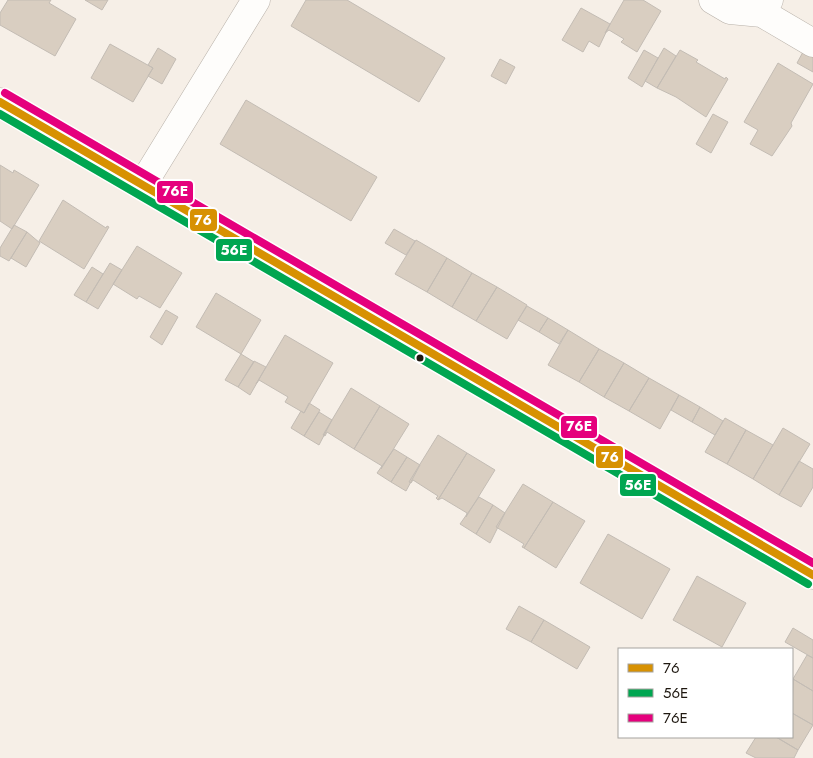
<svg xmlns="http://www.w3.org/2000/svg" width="813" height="758" viewBox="0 0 813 758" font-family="Jost,sans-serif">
  <rect width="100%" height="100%" fill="#f6efe7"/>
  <path fill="#d9cec1" stroke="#c3bcb4" d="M8,0H51L49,3L76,19L55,56L0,25V13Z
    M85,0H108L102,10Z
    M306,0H347L445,58L419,102L291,26Z
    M624,0H643L661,11L637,52L621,42L624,39L609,30L605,33Z
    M581,8L610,24L599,47L589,41L583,52L562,40Z
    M110,44L153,68L133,102L91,78Z
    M158,48L176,59L162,84L148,76L153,68L148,65Z
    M664,48L676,56L657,88L645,81Z
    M644,50L658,58L642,87L628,78Z
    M680,50L698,60L696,62L725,79L726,77L728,79L706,117L676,97L657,88Z
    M803,52L813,57V72L797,63Z
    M500,59L515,67L506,84L491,76Z
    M778,63L813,84L791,123L792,126L772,156L750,144L758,130L744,122Z
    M246,100L377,177L351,221L220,144Z
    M713,114L728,122L711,153L696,144Z
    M0,165L13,173L14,170L39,185L12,229L0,221Z
    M63,200L106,228L107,226L109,227L84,269L39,241Z
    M14,225L27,232L9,261L0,256V248Z
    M394,229L415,241L406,255L385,243Z
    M27,232L40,243L26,267L11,258Z
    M416,240L447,258L427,292L395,274Z
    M137,246L182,273L160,308L139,296L137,299L113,284Z
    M447,258L472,273L452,307L427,292Z
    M110,263L122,270L98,309L86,302Z
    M92,267L103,274L86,302L74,295Z
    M472,273L497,287L476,321L452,307Z
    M497,287L527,305L507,339L476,321Z
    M216,293L261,320L241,354L196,327Z
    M527,306L548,318L539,332L518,320Z
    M166,310L178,317L162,345L150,337Z
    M548,318L568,330L559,344L539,332Z
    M568,330L599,349L579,382L548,365Z
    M285,335L333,363L304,413L285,402L288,397L259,380L256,384Z
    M599,349L624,363L604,397L579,382Z
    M241,354L254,362L238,387L225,380Z
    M254,361L266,367L250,395L238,387Z
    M624,363L649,378L629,411L604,397Z
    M649,378L679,395L660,429L629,411Z
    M351,388L380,406L354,449L327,432L325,436L323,435Z
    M679,395L700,407L692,422L671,410Z
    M309,403L320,410L304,436L291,428L301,411L304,413Z
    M380,406L409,424L381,469L382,466L354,449Z
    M700,407L723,421L715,435L692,422Z
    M319,412L332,420L319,445L304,436Z
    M725,418L746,430L727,464L705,452Z
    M783,428L810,444L779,495L753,479Z
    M746,430L773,445L753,479L727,464Z
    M438,435L467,453L438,500L436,498L438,496L413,480L411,483L409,482Z
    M394,449L407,457L391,482L377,473Z
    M467,453L495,470L466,517L467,513L442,498L438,500Z
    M407,457L420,465L406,491L391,482Z
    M799,461L813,469V487L801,507L779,495Z
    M523,484L553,502L524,548L522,547L524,544L496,527Z
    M479,497L493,505L476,534L460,524Z
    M553,502L585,521L556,568L524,548Z
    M493,505L505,513L490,543L476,534Z
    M608,534L670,569L642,619L580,583Z
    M697,576L746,603L722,647L673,620Z
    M519,606L544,620L531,642L506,629Z
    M544,620L590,647L577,669L531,642Z
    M793,628L813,640V658L785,642Z
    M807,655L813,658V691L793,679Z
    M793,679L813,691V725L792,713Z
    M792,713L813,725L798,750L776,737H792Z
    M756,737H776L798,750L794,758H756L746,753Z"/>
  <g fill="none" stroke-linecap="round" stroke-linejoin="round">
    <defs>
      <path id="street" d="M713,0L730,10L762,13L769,0
        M762,13L813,43
        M0,102L813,575
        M143,184L256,0"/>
    </defs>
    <use href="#street" stroke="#b7b0a8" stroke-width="29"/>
    <use href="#street" stroke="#fefdfb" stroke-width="28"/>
    <defs>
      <path id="bus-1" d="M0,102L813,575"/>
      <path id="bus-2" d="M0,114L808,584"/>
      <path id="bus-3" d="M5,93L813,563"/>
    </defs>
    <use href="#bus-1" stroke="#fff" stroke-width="11"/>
    <use href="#bus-2" stroke="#fff" stroke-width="11"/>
    <use href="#bus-3" stroke="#fff" stroke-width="11"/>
    <use href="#bus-1" stroke="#d79102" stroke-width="8"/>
    <use href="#bus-2" stroke="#00a651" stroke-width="8"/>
    <use href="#bus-3" stroke="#e5007d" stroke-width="8"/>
  </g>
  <circle fill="#1f1810" stroke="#fff" stroke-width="2" cx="420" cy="358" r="4.5"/>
  <g stroke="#fff" stroke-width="2">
    <rect x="156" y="180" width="38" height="24" rx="5" fill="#e5007d"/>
    <rect x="189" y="208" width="29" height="24" rx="5" fill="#d79102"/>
    <rect x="215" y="238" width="38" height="24" rx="5" fill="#00a651"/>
    <rect x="560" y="415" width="38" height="24" rx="5" fill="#e5007d"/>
    <rect x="595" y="445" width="29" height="24" rx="5" fill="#d79102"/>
    <rect x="619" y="473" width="38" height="24" rx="5" fill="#00a651"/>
  </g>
  <g font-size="14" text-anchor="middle" font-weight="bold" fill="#fff">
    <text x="175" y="196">76E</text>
    <text x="203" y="225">76</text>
    <text x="234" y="255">56E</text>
    <text x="579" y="431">76E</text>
    <text x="610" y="462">76</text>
    <text x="638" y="490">56E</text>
  </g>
  <rect x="618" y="648" width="175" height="90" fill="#ffffff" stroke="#a5a39f"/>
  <rect x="628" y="664" width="25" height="8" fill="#d79102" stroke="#a5a39f"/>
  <text x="663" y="673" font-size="15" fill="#1f1810">76</text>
  <rect x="628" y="689" width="25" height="8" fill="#00a651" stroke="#a5a39f"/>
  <text x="663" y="698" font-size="15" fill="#1f1810">56E</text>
  <rect x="628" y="714" width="25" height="8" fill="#e5007d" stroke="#a5a39f"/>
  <text x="663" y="723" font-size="15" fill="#1f1810">76E</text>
</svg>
